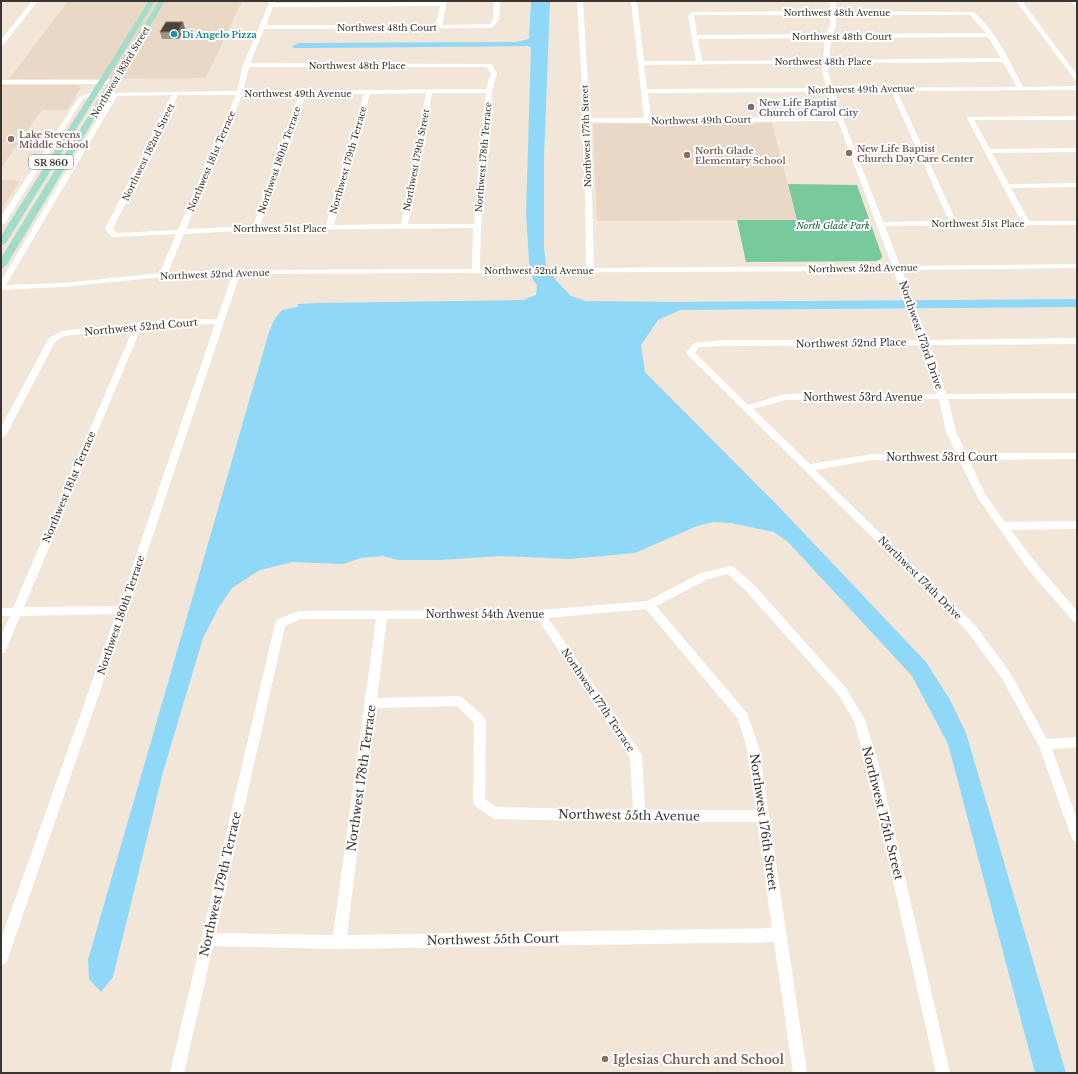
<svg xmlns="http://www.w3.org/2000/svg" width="1078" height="1074" viewBox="0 0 1078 1074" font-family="'Libre Baskerville',serif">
  <rect width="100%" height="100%" fill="#f2e6d9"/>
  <path fill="#e9d8c5" d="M68,1H242L206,78L9,79Z
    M1,85H77L81,87L67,110H42L1,168Z
    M772,123L797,220L597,221L593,126L594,124Z
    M1,180L20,181L1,210Z"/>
  <path fill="#78c99c" d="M788,184L857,185L882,256L881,259L876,261L746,262L737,220H797Z"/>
  <path fill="#90d8f7" d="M531,1H550L544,157V247L546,266L554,278L571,296L586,301L675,302L1077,299V307L680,310L658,320L641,345L645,372L781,509L926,662L950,700L966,733L1066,1073H1035L948,744L912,676L788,542L774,532L731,523L713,522L697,526L635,553L570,559L501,556L440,560H398L383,556L361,558L343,564L293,562L260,570L232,588L219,607L203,638L163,772L113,977L101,992L89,979L88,960L269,332L275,318L282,310L298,307V304L317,303L523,300L536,295L537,285L533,280L529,261L526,213L531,47L527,46L321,48H294L292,46L299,43L516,42L529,39Z"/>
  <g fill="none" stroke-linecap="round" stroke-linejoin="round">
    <path fill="#fff" fill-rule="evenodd" d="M32,1H38L3,45L1,46V40Z
      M270,1H276L275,3L441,2V1H447L442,25L490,24L493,20L494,1H500L499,20L492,28L264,29L250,63L491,64L497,73L492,91L481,226L480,269L586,268L584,120L577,1H583L590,118H644L631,1H637L644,61H696L688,16L692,12L830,11V1H836V11L973,12C996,30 1009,61 1023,87L1077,86V90L897,91L956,221H1021L967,118L968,117L1077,116V120H974L990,149L1077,148V152L992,153L1009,184L1077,183V187L1011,188L1029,221H1077V225L885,226L900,266L1077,264V268L902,270L928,340L1077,338V344L930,345L946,394L1077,393V399H948L956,432L966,453H1077V459L969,460L985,494L1005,522L1077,521V529L1011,530L1035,562L1077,611V622L1073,621L1027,568L978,498L959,460H872L815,470L975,625L1009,671L1047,739L1077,737V747L1052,749L1077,819V842L1073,840L1071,836L1039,746L1001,677L967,631L686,353L694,343L724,340H920L894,271L240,274L128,610L8,958L6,963L1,965V939L116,614L20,616L5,652L1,654V636L10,616H1V608H13L133,329L64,336L55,342L6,435L1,438V427L49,338L62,331L177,319H217L232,275L163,277L63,287L1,290V281L111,96L104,95V93L237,91L243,65ZM440,6L436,25H266L273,7ZM695,15H830V26L826,34L697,35L694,16ZM836,15H970L986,33L832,34L836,26ZM988,37L1001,58L829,60L831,38ZM825,38L823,60L702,61L698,39ZM1003,62L1017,87L833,88L828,72L829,63ZM823,63L822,72L827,88L647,89L644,65ZM249,67H487L491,73L486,89L243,91ZM891,91L949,221L883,222L843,119L834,92ZM828,92L836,117L651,118L648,93ZM426,93L401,224L334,225L370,94ZM432,93H486L474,224H408ZM299,94L253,226L186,229L242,95ZM306,94H364L326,225L260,226ZM172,95L105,229L112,237H115L176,234L160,273L63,283L6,285L117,96ZM178,95H236L178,230L117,233L113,229ZM838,121L892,266L594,268L590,122L648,123L651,122ZM473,228L472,269L237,270L168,272L184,234L256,230ZM215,324L119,606L24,607L141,328L177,325ZM922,345L937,394H785L748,405L695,353L699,347L724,346ZM939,399L946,432L956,453L872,454L810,464L753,409L785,400Z
      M1016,1H1022L1077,75V81L1075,80Z
      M1070,1H1076L1077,8Z
      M1,80H113L116,82L113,84H1Z
      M94,92L96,93V95L83,99L5,223L1,225V217L79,97Z
      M730,566L734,567L754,585L846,688L865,720L880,769L950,1073H936L868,769L854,721L838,694L746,591L728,574L708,579L656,606L747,713L759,748L807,1073H793L774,942L339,949L213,946L184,1073H170L276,620L299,611L540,610L647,601L701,573ZM646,609L738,719L747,748L756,810H645L642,756L640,752L548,618ZM537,618L630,757L633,810L496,807L485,799L486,721L484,717L463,698L459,696L377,698L387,619ZM300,619H376L333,935L216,933L285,626ZM457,706L474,723L473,802L475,806L494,819L639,822H757L772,928L347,935L375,708Z"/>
    <path fill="#a3dcca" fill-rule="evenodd" d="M149,1H155L6,243L1,246V236Z
      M159,1H165L6,266L1,269V258Z"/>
  </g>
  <path fill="#9f9488" d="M183,22L185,29L179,39H162L160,32Z"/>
  <path fill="#7e7368" d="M183,22L185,29L179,39L178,32Z"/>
  <path fill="#4c4238" stroke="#7e7368" d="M166,22H183L178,32H160Z"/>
  <circle fill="#0f9aa8" stroke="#fff" stroke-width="1.5" cx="174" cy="34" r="4"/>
  <circle fill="#6b7280" stroke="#fff" stroke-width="1.5" cx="751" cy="107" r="4"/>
  <g fill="#8d6e63" stroke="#fff" stroke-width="1.5">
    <circle cx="11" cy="139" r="4"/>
    <circle cx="849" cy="153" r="4"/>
    <circle cx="687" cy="155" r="4"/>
    <circle cx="605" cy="1059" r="4"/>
  </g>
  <g text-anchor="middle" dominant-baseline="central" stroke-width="4" stroke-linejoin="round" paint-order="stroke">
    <g font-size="9" fill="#3a3530" stroke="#fff">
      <text x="837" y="12">Northwest 48th Avenue</text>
      <text x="387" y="27">Northwest 48th Court</text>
      <text x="842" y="36">Northwest 48th Court</text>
      <text x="823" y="61">Northwest 48th Place</text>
      <text x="357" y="65">Northwest 48th Place</text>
      <text transform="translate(120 72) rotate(-59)">Northwest 183rd Street</text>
      <text transform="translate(861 89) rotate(-1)">Northwest 49th Avenue</text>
      <text x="298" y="93">Northwest 49th Avenue</text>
      <text transform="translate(701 120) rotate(-1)">Northwest 49th Court</text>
      <text transform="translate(586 136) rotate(-92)">Northwest 177th Street</text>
      <text transform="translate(148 152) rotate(-64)">Northwest 182nd Street</text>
      <text transform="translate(483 157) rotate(-85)">Northwest 178th Terrace</text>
      <text transform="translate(279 160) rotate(-71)">Northwest 180th Terrace</text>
      <text transform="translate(348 160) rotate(-74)">Northwest 179th Terrace</text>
      <text transform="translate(416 160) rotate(-79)">Northwest 179th Street</text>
      <text transform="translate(211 161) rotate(-67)">Northwest 181st Terrace</text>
      <text x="978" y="223">Northwest 51st Place</text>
      <text x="280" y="228">Northwest 51st Place</text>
      <text transform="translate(863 268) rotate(-1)">Northwest 52nd Avenue</text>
      <text x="539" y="270">Northwest 52nd Avenue</text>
      <text transform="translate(215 274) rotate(-2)">Northwest 52nd Avenue</text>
    </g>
    <g font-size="9" font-weight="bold" fill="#0d838f" stroke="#fff" text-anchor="start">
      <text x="182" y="34">Di Angelo Pizza</text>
    </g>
    <g font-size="9" font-weight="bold" fill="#5b616d" stroke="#fff" text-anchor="start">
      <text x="759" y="102">New Life Baptist<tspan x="759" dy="10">Church of Carol City</tspan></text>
    </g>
    <g font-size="9" font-weight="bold" fill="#785e54" stroke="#fff" text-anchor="start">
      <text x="19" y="134">Lake Stevens<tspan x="19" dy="10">Middle School</tspan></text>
      <text x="857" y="148">New Life Baptist<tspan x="857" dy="10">Church Day Care Center</tspan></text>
      <text x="695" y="150">North Glade<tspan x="695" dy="10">Elementary School</tspan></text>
    </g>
    <rect fill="#fff" stroke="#75726e" stroke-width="1" x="29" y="155" width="44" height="14" rx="3"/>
    <g font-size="9" font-weight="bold" fill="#3a3530">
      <text x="51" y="162">SR 860</text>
    </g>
    <g font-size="9" font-style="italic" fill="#1c593b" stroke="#fff">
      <text x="833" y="225">North Glade Park</text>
    </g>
    <g font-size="10" fill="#3a3530" stroke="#fff">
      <text transform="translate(141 327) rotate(-5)">Northwest 52nd Court</text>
      <text transform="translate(921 335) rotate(71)">Northwest 173rd Drive</text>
      <text transform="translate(851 343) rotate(-1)">Northwest 52nd Place</text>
      <text x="863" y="397">Northwest 53rd Avenue</text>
      <text x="942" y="457">Northwest 53rd Court</text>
      <text transform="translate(69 487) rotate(-67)">Northwest 181st Terrace</text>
      <text transform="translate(920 578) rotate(45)">Northwest 174th Drive</text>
      <text x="485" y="614">Northwest 54th Avenue</text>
      <text transform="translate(121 615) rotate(-71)">Northwest 180th Terrace</text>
      <text transform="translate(598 700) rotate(56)">Northwest 177th Terrace</text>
    </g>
    <g font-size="12" fill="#3a3530" stroke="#fff">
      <text transform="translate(361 778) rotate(-82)">Northwest 178th Terrace</text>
      <text transform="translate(883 813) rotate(76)">Northwest 175th Street</text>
      <text transform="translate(629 815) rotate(1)">Northwest 55th Avenue</text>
      <text transform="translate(764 822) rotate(82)">Northwest 176th Street</text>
      <text transform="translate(220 884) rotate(-77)">Northwest 179th Terrace</text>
      <text transform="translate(493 939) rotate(-1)">Northwest 55th Court</text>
    </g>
    <g font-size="12" font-weight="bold" fill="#785e54" stroke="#fff" text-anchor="start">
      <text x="613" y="1059">Iglesias Church and School</text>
    </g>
  </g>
  <rect width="1078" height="1074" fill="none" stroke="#3a3530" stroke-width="4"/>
</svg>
